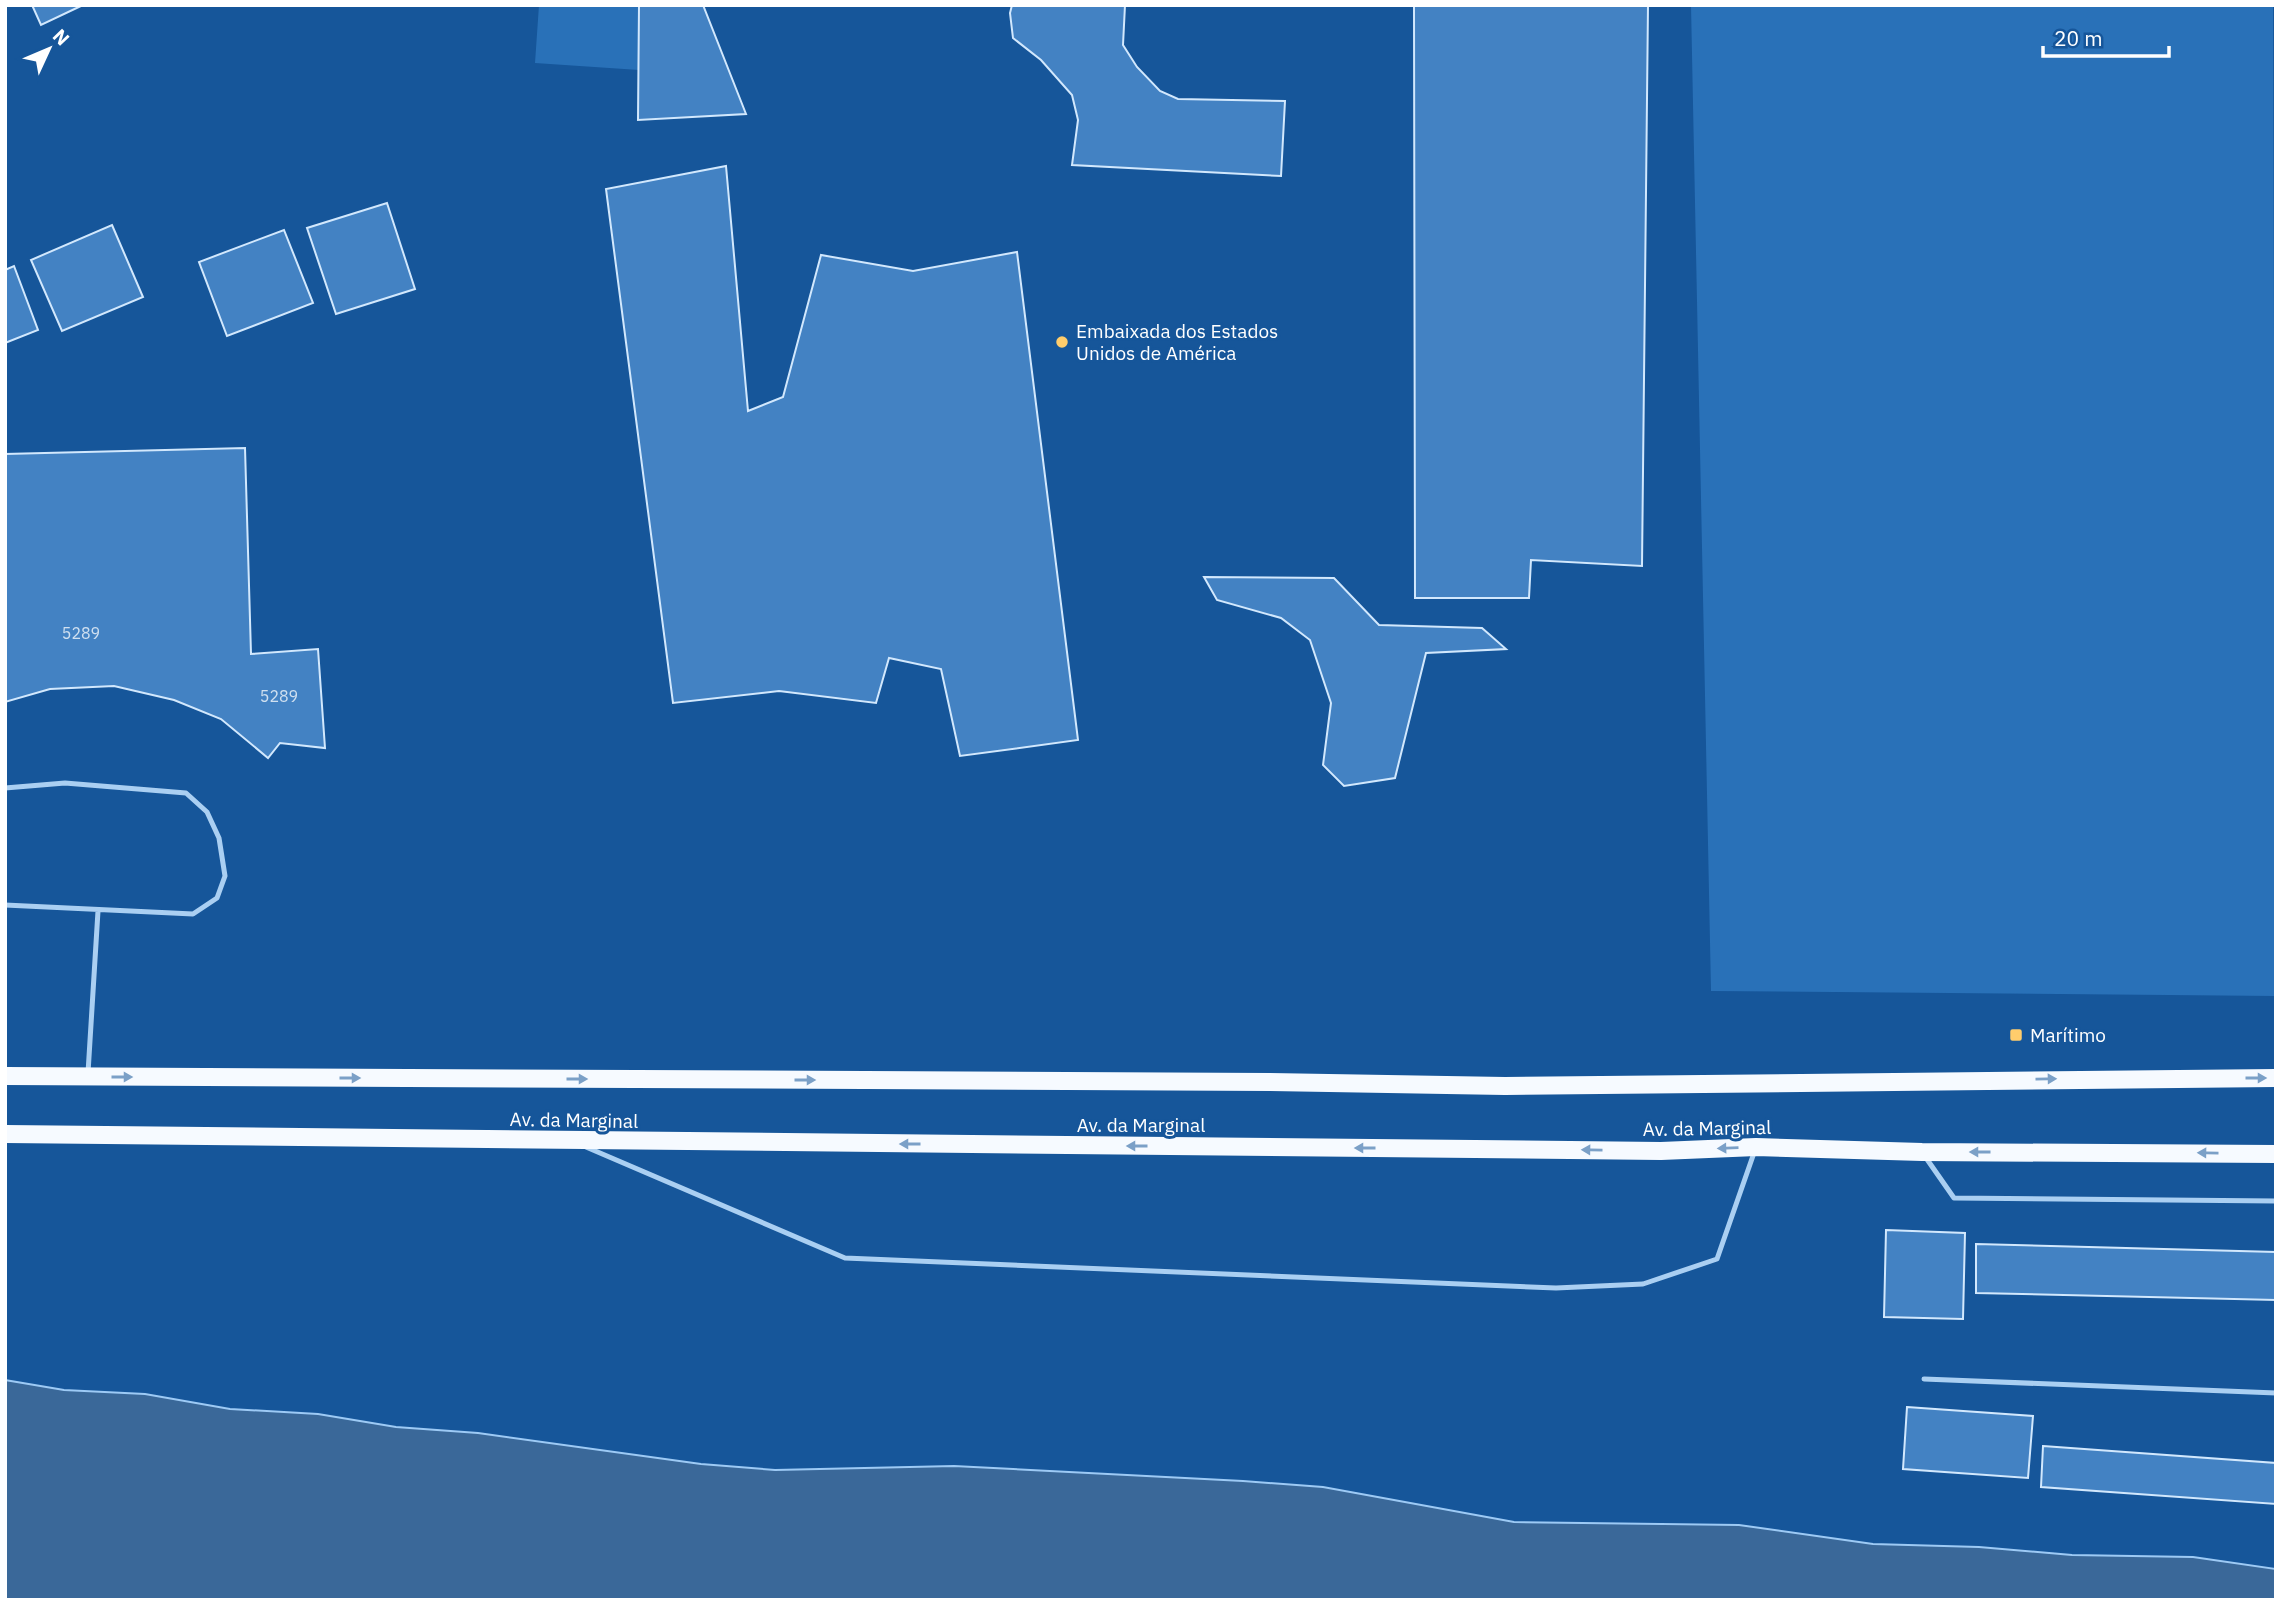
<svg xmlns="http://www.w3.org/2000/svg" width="2281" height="1605" viewBox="0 0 2281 1605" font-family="'IBM Plex Sans',sans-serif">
  <rect width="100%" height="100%" fill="#16569a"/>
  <path fill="#2971b8" d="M539,5H639V70L535,63Z
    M1691,5H2273L2276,996L1711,991Z"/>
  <path fill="#3a6899" stroke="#9dcaf5" stroke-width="2" d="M5,1380L64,1390L145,1394L230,1409L318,1414L396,1427L478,1433L701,1464L775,1470L954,1466L1243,1481L1323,1487L1514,1522L1739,1525L1873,1544L1979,1547L2072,1555L2193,1557L2276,1569V1600H5Z"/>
  <path fill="#4382c3" stroke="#d2e8fd" stroke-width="2" d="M32,5H83L41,25Z
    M639,5H703L746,114L638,120Z
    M1012,5H1125L1123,45L1137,67L1160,91L1178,99L1285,101L1281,176L1072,165L1078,120L1072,95L1041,60L1013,38L1010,13Z
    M1414,5H1648L1642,566L1531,560L1529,598H1415Z
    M726,166L748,411L783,397L821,255L913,271L1017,252L1078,740L960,756L941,669L889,658L876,703L779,691L673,703L606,189Z
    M387,203L415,289L336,314L307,228Z
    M112,225L143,297L62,331L31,260Z
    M284,230L313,303L227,336L199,262Z
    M14,266L38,330L5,343V270Z
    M245,448L251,654L318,649L325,748L280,743L268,758L221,719L174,700L114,686L50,689L5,702V454Z
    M1204,577L1334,578L1379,625L1482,628L1506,649L1426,653L1395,778L1344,786L1323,765L1331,703L1310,640L1281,618L1217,600Z
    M1886,1230L1965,1233L1963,1319L1884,1317Z
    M1976,1244L2276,1252V1300L1976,1293Z
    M1907,1407L2033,1416L2028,1478L1903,1469Z
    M2043,1446L2276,1463V1504L2041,1487Z"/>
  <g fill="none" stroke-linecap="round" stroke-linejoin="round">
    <path stroke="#aacff2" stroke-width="5" d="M5,788L65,783L186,793L207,812L219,838L225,876L217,898L193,914L5,905
      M88,1073L98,911
      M586,1147L845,1258L1556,1288L1643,1284L1717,1259L1755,1150
      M1924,1155L1954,1198L2276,1201
      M1924,1379L2276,1393"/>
    <path stroke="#f6faff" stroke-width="18" d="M5,1076L1270,1082L1505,1086L2276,1078
      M5,1134L1661,1151L1756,1147L1922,1152L2276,1154"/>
  </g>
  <defs><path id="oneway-solid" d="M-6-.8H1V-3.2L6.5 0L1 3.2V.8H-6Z" transform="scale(1.75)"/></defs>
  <g fill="#7ba0c7">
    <use href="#oneway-solid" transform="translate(122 1077)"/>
    <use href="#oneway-solid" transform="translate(350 1078)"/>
    <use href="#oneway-solid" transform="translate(2256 1078)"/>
    <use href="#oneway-solid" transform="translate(577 1079)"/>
    <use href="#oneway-solid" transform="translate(2046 1079) rotate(-1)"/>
    <use href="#oneway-solid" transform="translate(805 1080)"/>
    <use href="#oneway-solid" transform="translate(910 1144) rotate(-180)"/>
    <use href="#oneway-solid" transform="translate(1137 1146) rotate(-180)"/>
    <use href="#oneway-solid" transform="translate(1365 1148) rotate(-180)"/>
    <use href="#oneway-solid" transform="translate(1728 1148) rotate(178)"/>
    <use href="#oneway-solid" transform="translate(1592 1150) rotate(-179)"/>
    <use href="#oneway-solid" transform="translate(1980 1152) rotate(180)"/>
    <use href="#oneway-solid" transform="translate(2208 1153) rotate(-179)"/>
  </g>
  <g fill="#ffcd6c" stroke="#16569a" stroke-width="2.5">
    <circle cx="1062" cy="342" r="7"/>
    <rect x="2009" y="1028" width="14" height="14" rx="3.5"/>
  </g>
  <g text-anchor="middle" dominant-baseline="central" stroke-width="6" stroke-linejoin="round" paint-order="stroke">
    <g font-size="16" fill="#d0e0f0">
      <text x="81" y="633">5289</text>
      <text x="279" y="696">5289</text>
    </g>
    <g font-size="19" fill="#fff" stroke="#16569a" text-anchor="start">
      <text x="1076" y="331">Embaixada dos Estados<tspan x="1076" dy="22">Unidos de América</tspan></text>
      <text x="2030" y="1035">Marítimo</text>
    </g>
    <g font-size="19" fill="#fff" stroke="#16569a">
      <text transform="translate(574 1120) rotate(1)">Av. da Marginal</text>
      <text x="1141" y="1125">Av. da Marginal</text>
      <text transform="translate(1707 1128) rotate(-1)">Av. da Marginal</text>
    </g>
  </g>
  <rect width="2281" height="1605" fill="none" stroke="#ffffff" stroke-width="14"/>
  <g transform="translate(49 49) rotate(46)" stroke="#16569a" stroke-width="5" paint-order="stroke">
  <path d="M0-5L12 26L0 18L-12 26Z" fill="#ffffff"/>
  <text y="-10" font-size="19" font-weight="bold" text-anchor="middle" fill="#ffffff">N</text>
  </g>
  <path d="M2043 46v10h126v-10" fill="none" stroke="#ffffff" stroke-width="3.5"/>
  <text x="2054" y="46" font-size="21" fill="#ffffff" stroke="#16569a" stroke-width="5" paint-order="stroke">20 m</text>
</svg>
